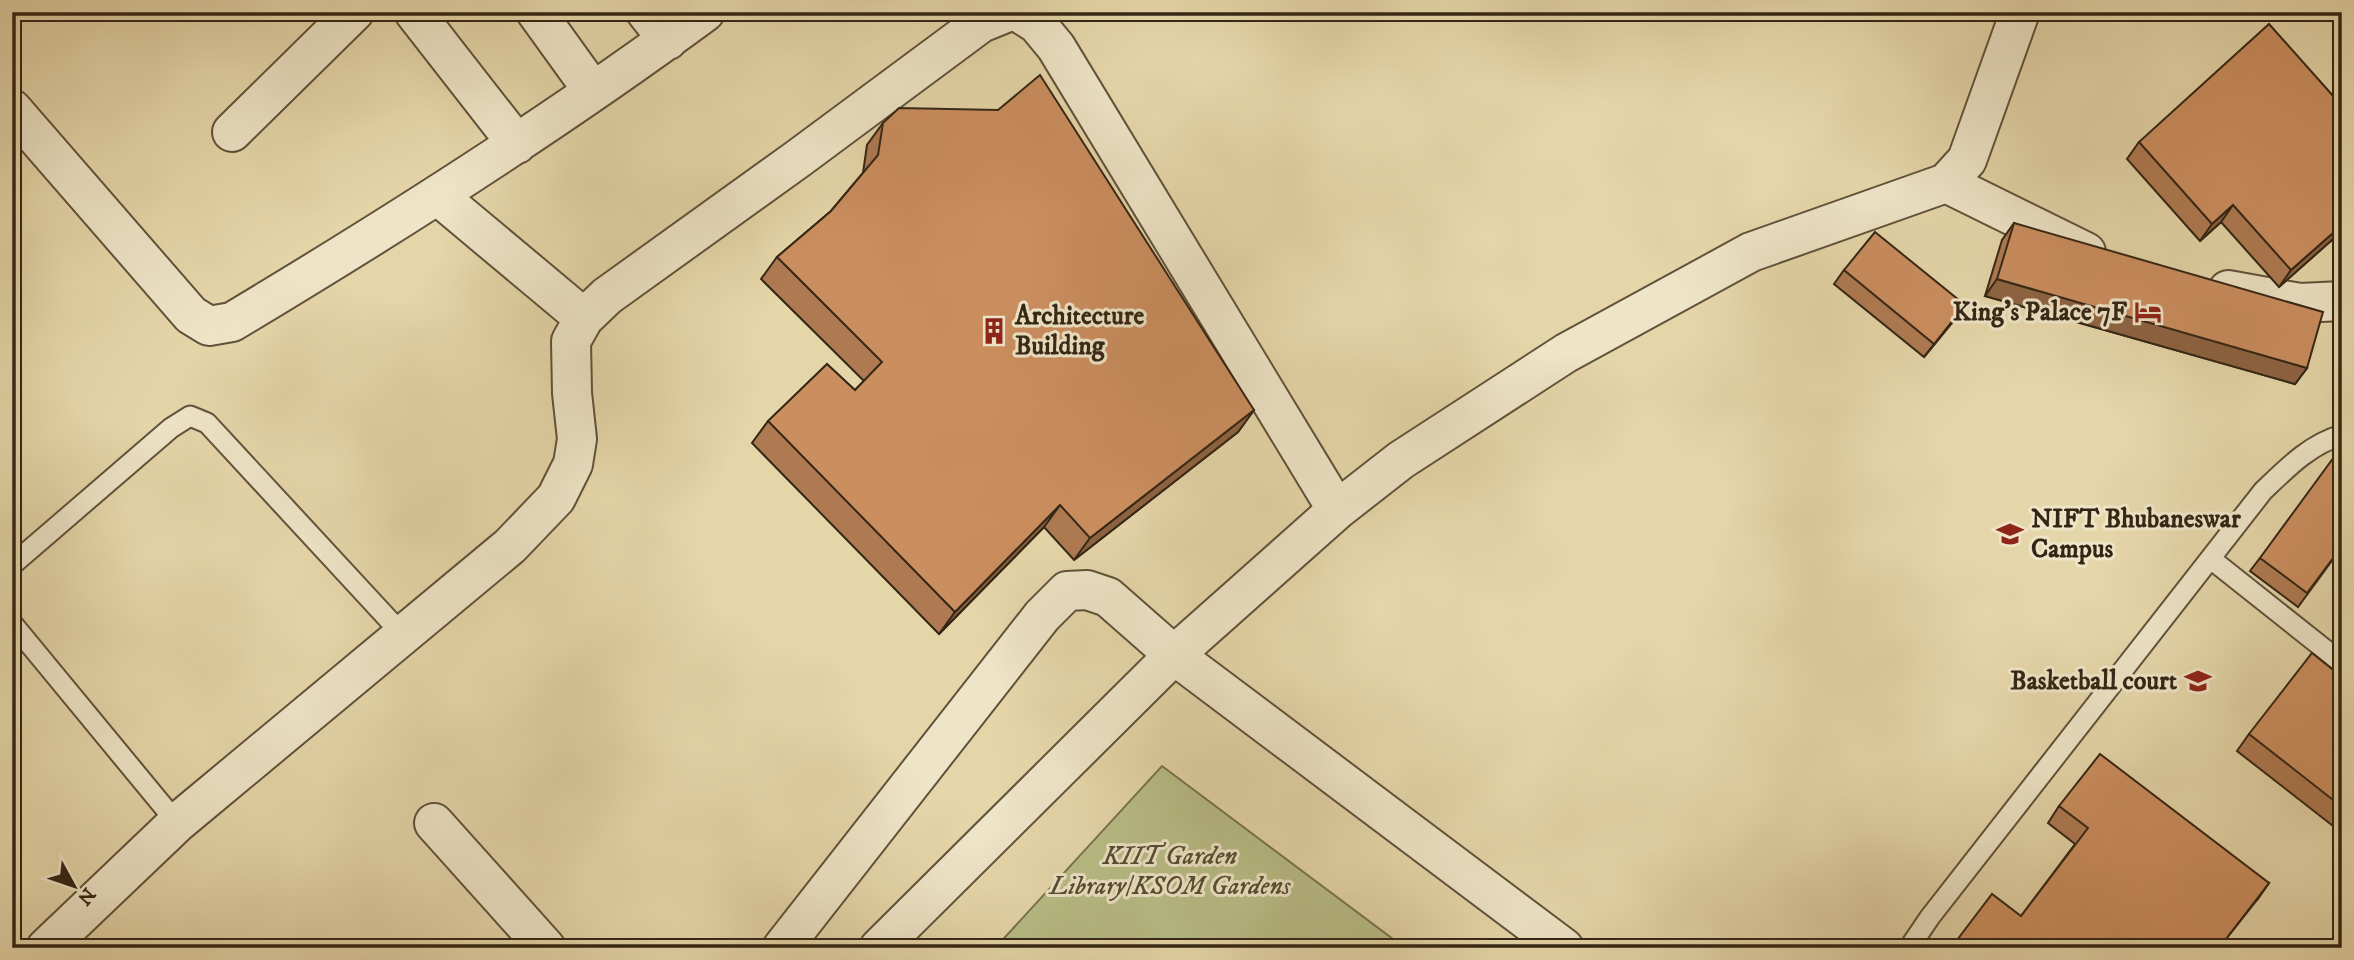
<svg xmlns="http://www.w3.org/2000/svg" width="2354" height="960" viewBox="0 0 2354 960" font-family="'IM FELL DW Pica',serif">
  <rect width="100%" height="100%" fill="#e5d6a9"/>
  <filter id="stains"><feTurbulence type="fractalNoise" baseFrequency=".00286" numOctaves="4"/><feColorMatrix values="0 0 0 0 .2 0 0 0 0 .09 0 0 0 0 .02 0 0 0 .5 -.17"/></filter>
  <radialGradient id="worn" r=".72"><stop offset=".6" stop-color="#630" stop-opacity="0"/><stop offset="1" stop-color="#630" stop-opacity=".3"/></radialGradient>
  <path fill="#b8bd86" stroke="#76724e" stroke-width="2" d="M1162,766L1405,948H995Z"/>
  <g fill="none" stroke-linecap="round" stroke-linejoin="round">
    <defs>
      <path id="service" d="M2211,559L2342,663
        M12,565L171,428L190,416L207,423L403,635
        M12,623L177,823
        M1909,948L1930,917L2263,491C2286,469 2310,444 2342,435"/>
      <path id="minor" d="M414,12L517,144
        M536,12L593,91
        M646,12L668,40
        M1018,12L1037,24L1056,47L1337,510
        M12,109L191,315L209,326L232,322C394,225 553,124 705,12
        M232,132L354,12
        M1946,183L2086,252
        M437,195L584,318
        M2228,290L2300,303L2342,301
        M434,823L546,948
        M46,948L177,823L510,546L556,498L573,464L577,439L572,393L571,341L584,318L607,296L799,158L981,23L1008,12
        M782,948L1042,616L1067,591L1087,590L1108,597L1174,655L1564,948
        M879,948L1174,655L1337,510L1401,460L1566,353L1751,252L1946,183L1967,160L2020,12"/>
    </defs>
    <use href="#service" stroke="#60523a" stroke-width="23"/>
    <use href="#minor" stroke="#60523a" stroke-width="42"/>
    <use href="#service" stroke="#eee4c7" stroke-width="19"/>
    <use href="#minor" stroke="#eee4c7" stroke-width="38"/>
  </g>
  <path fill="#af7a52" stroke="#342615" stroke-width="2" d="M2342,106V231L2279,287L2221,222L2200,241L2127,159L2139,142Z
    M883,123L1254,410L1238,432L1074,560L1044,527L939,634L752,443L768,421L855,390L864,381L761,279L777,257L831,211L863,173L867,145Z
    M2014,223L2307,368L2295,384L1985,296L2002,240Z
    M1844,270L1965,305L1956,318L1924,357L1834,284Z
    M2342,309V375L2339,376L2336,317Z
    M2342,547L2298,607L2250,571L2260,558Z
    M2342,677V833L2237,751L2249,734Z
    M2059,806L2269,883L2257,900L1951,948L2021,916L2075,844L2048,823Z"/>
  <path fill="#8e6342" stroke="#342615" stroke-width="2" d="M2233,205L2221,222L2200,241L2212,224Z
    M2342,225V231L2279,287L2291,270Z
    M1997,279L2307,368L2295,384L1985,296Z
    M1965,305L1956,318L1924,357L1934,344Z
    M1254,410L1238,432L1074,560L1090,538Z
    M1060,505L1044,527L939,634L955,612Z
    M2269,883L2257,900L2219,948Z"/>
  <path fill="#cb8e5f" stroke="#342615" stroke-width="2" d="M2269,24L2342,106V225L2291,270L2233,205L2212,224L2139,142Z
    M1040,75L1254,410L1090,538L1060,505L955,612L768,421L827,364L855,390L882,362L777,257L831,211L878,155L883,123L899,108L998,110Z
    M2014,223L2323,312L2307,368L1997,279Z
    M1875,232L1965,305L1934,344L1844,270Z
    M2334,457L2342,462V546L2307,593L2260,558Z
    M2312,653L2342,677V807L2249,734Z
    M2100,754L2269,883L2219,948H1951L1992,894L2021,916L2088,828L2059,806Z"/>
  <defs>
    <symbol id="hotel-bare" viewBox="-9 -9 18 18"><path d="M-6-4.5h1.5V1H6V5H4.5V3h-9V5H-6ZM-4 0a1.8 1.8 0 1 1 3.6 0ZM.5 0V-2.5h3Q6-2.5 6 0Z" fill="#8f2418" stroke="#eee4c7" stroke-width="2.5" paint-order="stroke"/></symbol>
    <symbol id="building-bare" viewBox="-9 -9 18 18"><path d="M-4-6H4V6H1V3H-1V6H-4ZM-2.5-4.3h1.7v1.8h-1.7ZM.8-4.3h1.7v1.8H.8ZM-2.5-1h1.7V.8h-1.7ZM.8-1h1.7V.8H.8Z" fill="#8f2418" stroke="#eee4c7" stroke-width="2.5" paint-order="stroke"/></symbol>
    <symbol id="university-bare" viewBox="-9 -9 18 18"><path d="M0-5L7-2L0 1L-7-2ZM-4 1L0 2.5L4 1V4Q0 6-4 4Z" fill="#8f2418" stroke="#eee4c7" stroke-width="2.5" paint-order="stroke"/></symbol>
  </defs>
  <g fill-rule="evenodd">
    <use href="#hotel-bare" x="2129" y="293" width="38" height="38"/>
    <use href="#building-bare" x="975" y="312" width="38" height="38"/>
    <use href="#university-bare" x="1991" y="515" width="38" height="38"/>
    <use href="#university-bare" x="2179" y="662" width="38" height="38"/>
  </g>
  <g text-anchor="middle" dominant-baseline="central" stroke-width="6" stroke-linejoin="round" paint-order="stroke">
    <g font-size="26" font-weight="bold" fill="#342615" stroke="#eee4c7" text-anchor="end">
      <text x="2127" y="312">King's Palace 7F</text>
      <text x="1015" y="316" text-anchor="start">Architecture<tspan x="1015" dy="30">Building</tspan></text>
      <text x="2031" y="519" text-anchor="start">NIFT Bhubaneswar<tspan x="2031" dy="30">Campus</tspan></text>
      <text x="2177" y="681">Basketball court</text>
    </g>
    <g font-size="26" font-style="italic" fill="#554c31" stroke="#eee4c7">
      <text x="1170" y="856">KIIT Garden<tspan x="1170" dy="30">Library/KSOM Gardens</tspan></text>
    </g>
  </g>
  <rect width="2354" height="960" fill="none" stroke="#e5d6a9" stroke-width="42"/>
  <rect x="14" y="14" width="2326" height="932" fill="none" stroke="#342615" stroke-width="3.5"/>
  <rect x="21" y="21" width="2312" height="918" fill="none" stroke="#342615" stroke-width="2"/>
  <g transform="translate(74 886) rotate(130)" stroke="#eee4c7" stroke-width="5" paint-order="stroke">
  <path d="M0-5L12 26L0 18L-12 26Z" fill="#342615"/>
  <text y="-10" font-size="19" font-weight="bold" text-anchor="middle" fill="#342615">N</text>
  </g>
  <rect width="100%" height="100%" filter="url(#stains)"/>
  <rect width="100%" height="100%" fill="url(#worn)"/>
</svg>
